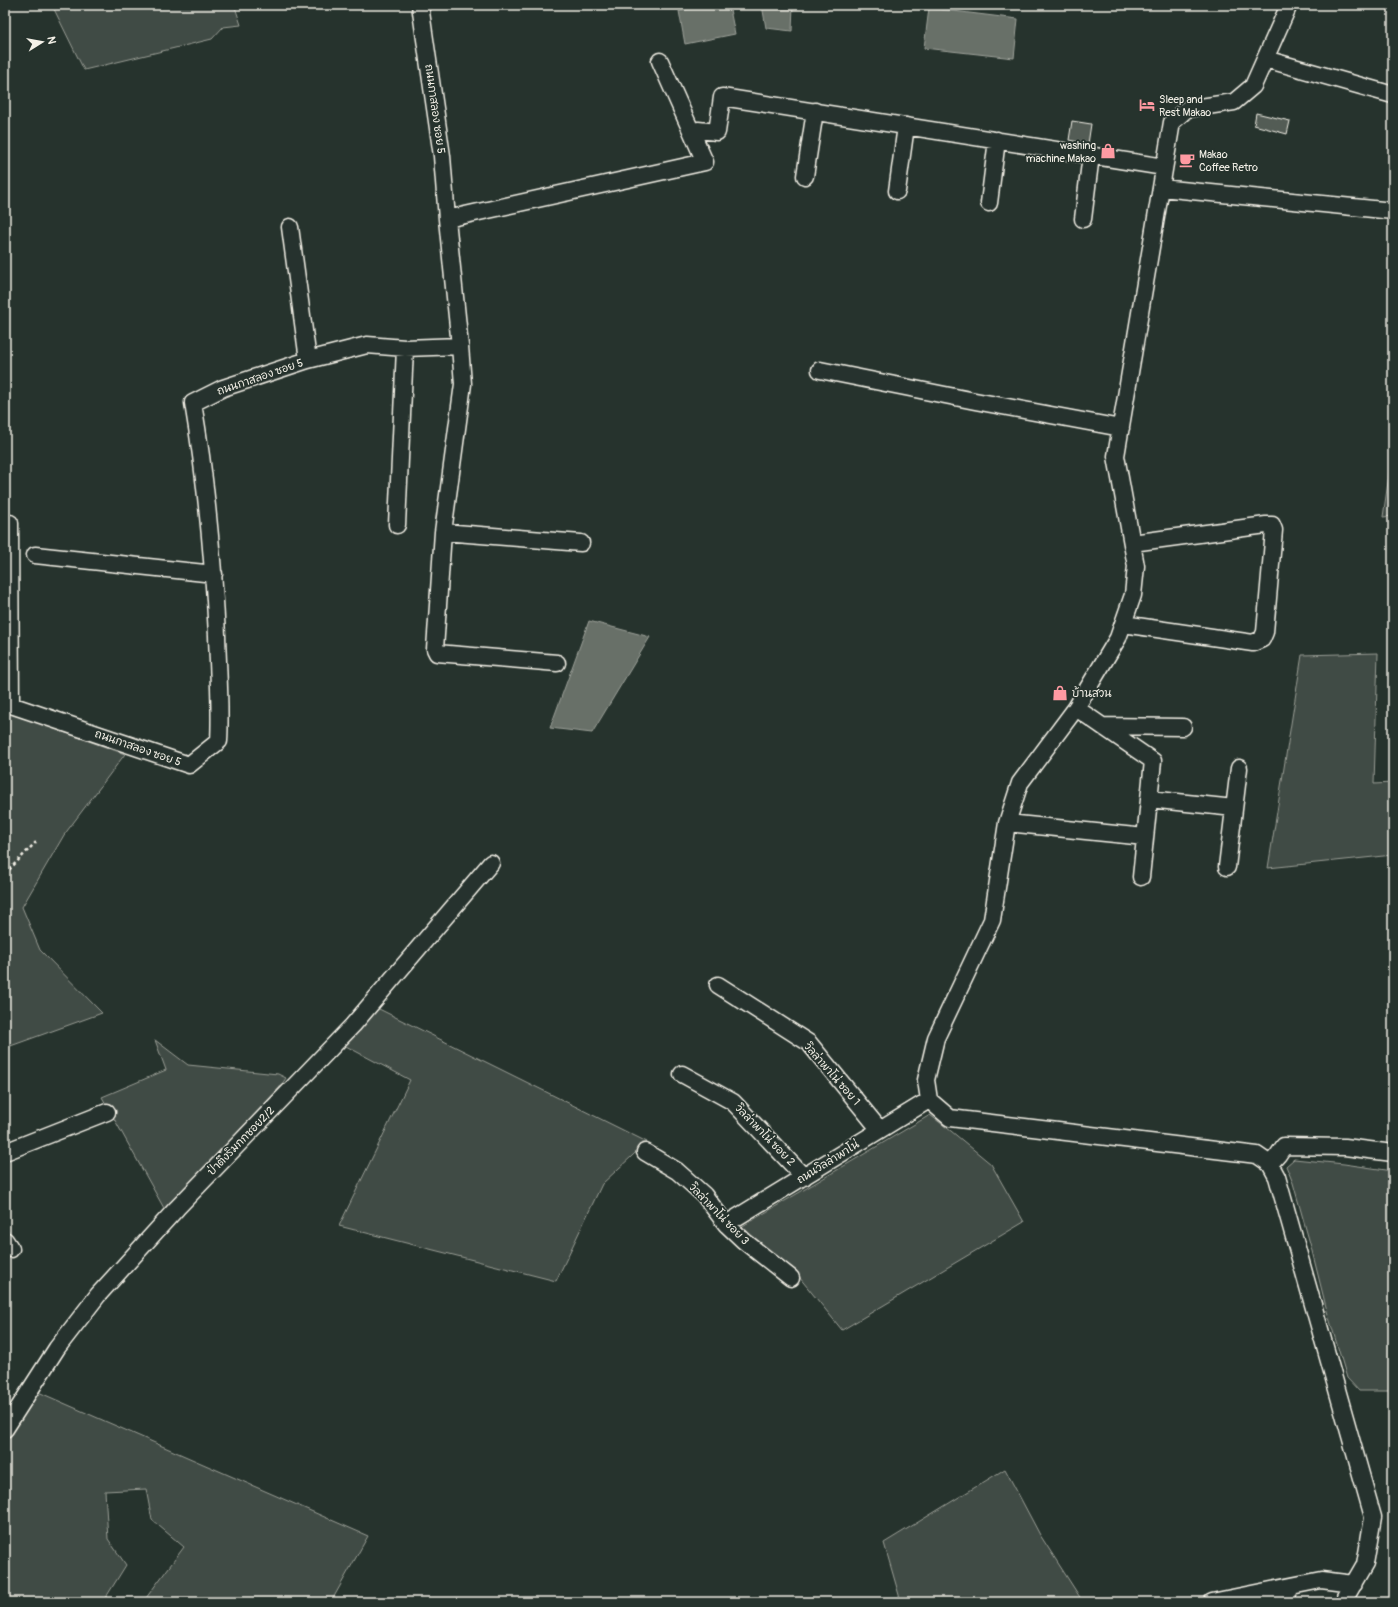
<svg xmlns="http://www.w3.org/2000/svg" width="1398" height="1607" viewBox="0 0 1398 1607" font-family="Pangolin,'Playpen Sans Thai',sans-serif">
  <rect width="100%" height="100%" fill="#26332d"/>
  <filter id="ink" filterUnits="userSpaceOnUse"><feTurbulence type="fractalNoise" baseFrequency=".025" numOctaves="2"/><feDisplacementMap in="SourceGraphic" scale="8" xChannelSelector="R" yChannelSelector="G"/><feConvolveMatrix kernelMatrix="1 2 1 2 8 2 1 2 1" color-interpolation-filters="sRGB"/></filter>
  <g filter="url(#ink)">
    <path fill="#414b45" stroke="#9a9e96" d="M52,5H236L235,7L241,25L223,27L212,39L84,70Z
      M1393,447V516L1383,517Z
      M1378,653L1374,784L1393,783V855L1268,868L1302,655Z
      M5,711L125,754L64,835L22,907L40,950L102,1013L5,1048Z
      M377,1008L647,1142L602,1184L556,1281L339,1226L410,1080L342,1044Z
      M155,1040L188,1065L278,1074L286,1078L280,1087L165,1210L102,1097L166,1070Z
      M930,1115L951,1131L991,1164L1024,1222L842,1330L799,1277L741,1227Z
      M1294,1159L1344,1164L1393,1171V1391H1359L1347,1378L1327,1311L1311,1247L1293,1183L1286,1166Z
      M36,1391L368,1536L331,1602H143L184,1547L152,1520L146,1489L105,1491L108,1539L126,1565L103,1602H5V1440Z
      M1005,1469L1040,1535L1083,1602H901L884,1543Z"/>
    <path fill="#676f68" stroke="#9fa39b" d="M712,5H729L735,34L685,44L679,11Z
      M762,5H793L792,31L766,28Z
      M929,8L1018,19L1014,58L924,48Z
      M589,621L650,637L592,733L550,728Z"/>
    <path fill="#525c55" stroke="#f4f1e8" d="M1256,113L1290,121L1287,134L1254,125Z
      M1072,121L1091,124L1088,144L1069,140Z"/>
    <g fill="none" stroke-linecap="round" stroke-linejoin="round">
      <defs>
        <path id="minor" d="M1289,5L1253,86L1234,102L1187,109L1172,122L1116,456L1136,566L1133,595L1118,638L1076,708L1020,783L1007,823L992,920L936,1038L926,1080L929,1100L950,1118L1257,1155L1270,1164L1277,1177L1373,1517L1365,1564L1343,1602
          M1265,59L1393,95
          M698,130L717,132L722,97L1164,167
          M805,176L815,111
          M1161,188L1393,211
          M897,191L906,126
          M989,203L997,140
          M447,219L705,162L660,61
          M1083,219L1091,155
          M290,227L308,360
          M460,346L463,384L443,532L435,649L437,653L557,663
          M820,370L975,401L1121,428
          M10,523L11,705
          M397,525L405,348
          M443,532L581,543
          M35,555L214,574
          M1123,624L1253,643L1262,639L1265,632L1274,530L1272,525H1266L1132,543
          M5,703L189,765L219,741C221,706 218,671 217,635C213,558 206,479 193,403L223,388L308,360L367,345L405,348L460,346L447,219L442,156L420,5
          M1076,708L1153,761L1141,877
          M1102,726L1183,727
          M1149,799L1234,808
          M1007,823L1145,837
          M1227,867L1239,768
          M718,985L809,1043L880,1130
          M682,1074L733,1102L804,1177
          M5,1152L107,1112
          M645,1152L677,1171L704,1195L726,1224L744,1241L791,1278
          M1270,1164L1278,1155L1284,1146L1345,1147L1393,1153
          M726,1224L929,1100
          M5,1240L11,1249
          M5,1429L57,1348L98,1295L177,1208L353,1025L491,863
          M1212,1602L1321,1580L1354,1584
          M1277,1602L1289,1591L1292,1586"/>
      </defs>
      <use href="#minor" stroke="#f4f1e8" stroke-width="19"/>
      <path stroke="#f4f1e8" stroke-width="2.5" stroke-dasharray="3 3" stroke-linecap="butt" d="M5,874L36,842"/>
      <use href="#minor" stroke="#26332d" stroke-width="16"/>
    </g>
  </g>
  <defs>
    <symbol id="hotel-bare" viewBox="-9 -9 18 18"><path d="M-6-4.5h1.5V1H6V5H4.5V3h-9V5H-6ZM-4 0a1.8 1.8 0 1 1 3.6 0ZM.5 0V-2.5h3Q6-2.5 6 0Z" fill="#ff9aa2" stroke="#26332d" stroke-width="2.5" paint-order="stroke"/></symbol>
    <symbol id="shop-bare" viewBox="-9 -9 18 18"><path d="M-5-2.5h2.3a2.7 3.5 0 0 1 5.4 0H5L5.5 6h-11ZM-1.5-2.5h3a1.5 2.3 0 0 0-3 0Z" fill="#ff9aa2" stroke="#26332d" stroke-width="2.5" paint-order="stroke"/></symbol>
    <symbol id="cafe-bare" viewBox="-9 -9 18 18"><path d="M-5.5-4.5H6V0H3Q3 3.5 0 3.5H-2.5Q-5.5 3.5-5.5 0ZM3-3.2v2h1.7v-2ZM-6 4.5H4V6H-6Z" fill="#ff9aa2" stroke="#26332d" stroke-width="2.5" paint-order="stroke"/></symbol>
  </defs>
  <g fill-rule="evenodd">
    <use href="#hotel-bare" x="1136" y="94" width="22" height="22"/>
    <use href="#shop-bare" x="1097" y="140" width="22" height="22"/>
    <use href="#cafe-bare" x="1176" y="149" width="22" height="22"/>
    <use href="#shop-bare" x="1049" y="682" width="22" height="22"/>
  </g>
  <g text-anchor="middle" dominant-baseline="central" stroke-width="3.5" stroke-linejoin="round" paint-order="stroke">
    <g font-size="11" fill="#f4f1e8" stroke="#26332d" text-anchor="start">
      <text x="1159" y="99">Sleep and<tspan x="1159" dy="13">Rest Makao</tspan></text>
      <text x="1096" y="145" text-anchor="end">washing<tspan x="1096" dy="13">machine Makao</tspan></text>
      <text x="1199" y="154">Makao<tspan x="1199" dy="13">Coffee Retro</tspan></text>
      <text x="1072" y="693">บ้านสวน</text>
    </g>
    <g font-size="11" fill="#f4f1e8" stroke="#26332d">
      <text transform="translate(435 109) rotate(82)">ถนนกาสลอง ซอย 5</text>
      <text transform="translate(260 377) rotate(-19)">ถนนกาสลอง ซอย 5</text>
      <text transform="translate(138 748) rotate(19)">ถนนกาสลอง ซอย 5</text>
      <text transform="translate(832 1074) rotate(49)">วิลล่าพาโน่ ซอย 1</text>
      <text transform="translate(765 1135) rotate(46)">วิลล่าพาโน่ ซอย 2</text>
      <text transform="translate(241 1141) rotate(-46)">ป่าตึงริมกกซอย2/2</text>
      <text transform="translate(828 1162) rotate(-32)">ถนนวิลล่าพาโน่</text>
      <text transform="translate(719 1214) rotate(46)">วิลล่าพาโน่ ซอย 3</text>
    </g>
  </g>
  <rect width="1398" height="1607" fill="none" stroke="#26332d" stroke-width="20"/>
  <rect x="10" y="10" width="1378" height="1587" fill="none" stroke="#f4f1e8" stroke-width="1.5" filter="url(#ink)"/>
  <g transform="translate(42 42) rotate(79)" stroke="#26332d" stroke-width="3" paint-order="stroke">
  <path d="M0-3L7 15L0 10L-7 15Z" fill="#f4f1e8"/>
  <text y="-6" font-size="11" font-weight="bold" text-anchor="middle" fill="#f4f1e8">N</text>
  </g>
</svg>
